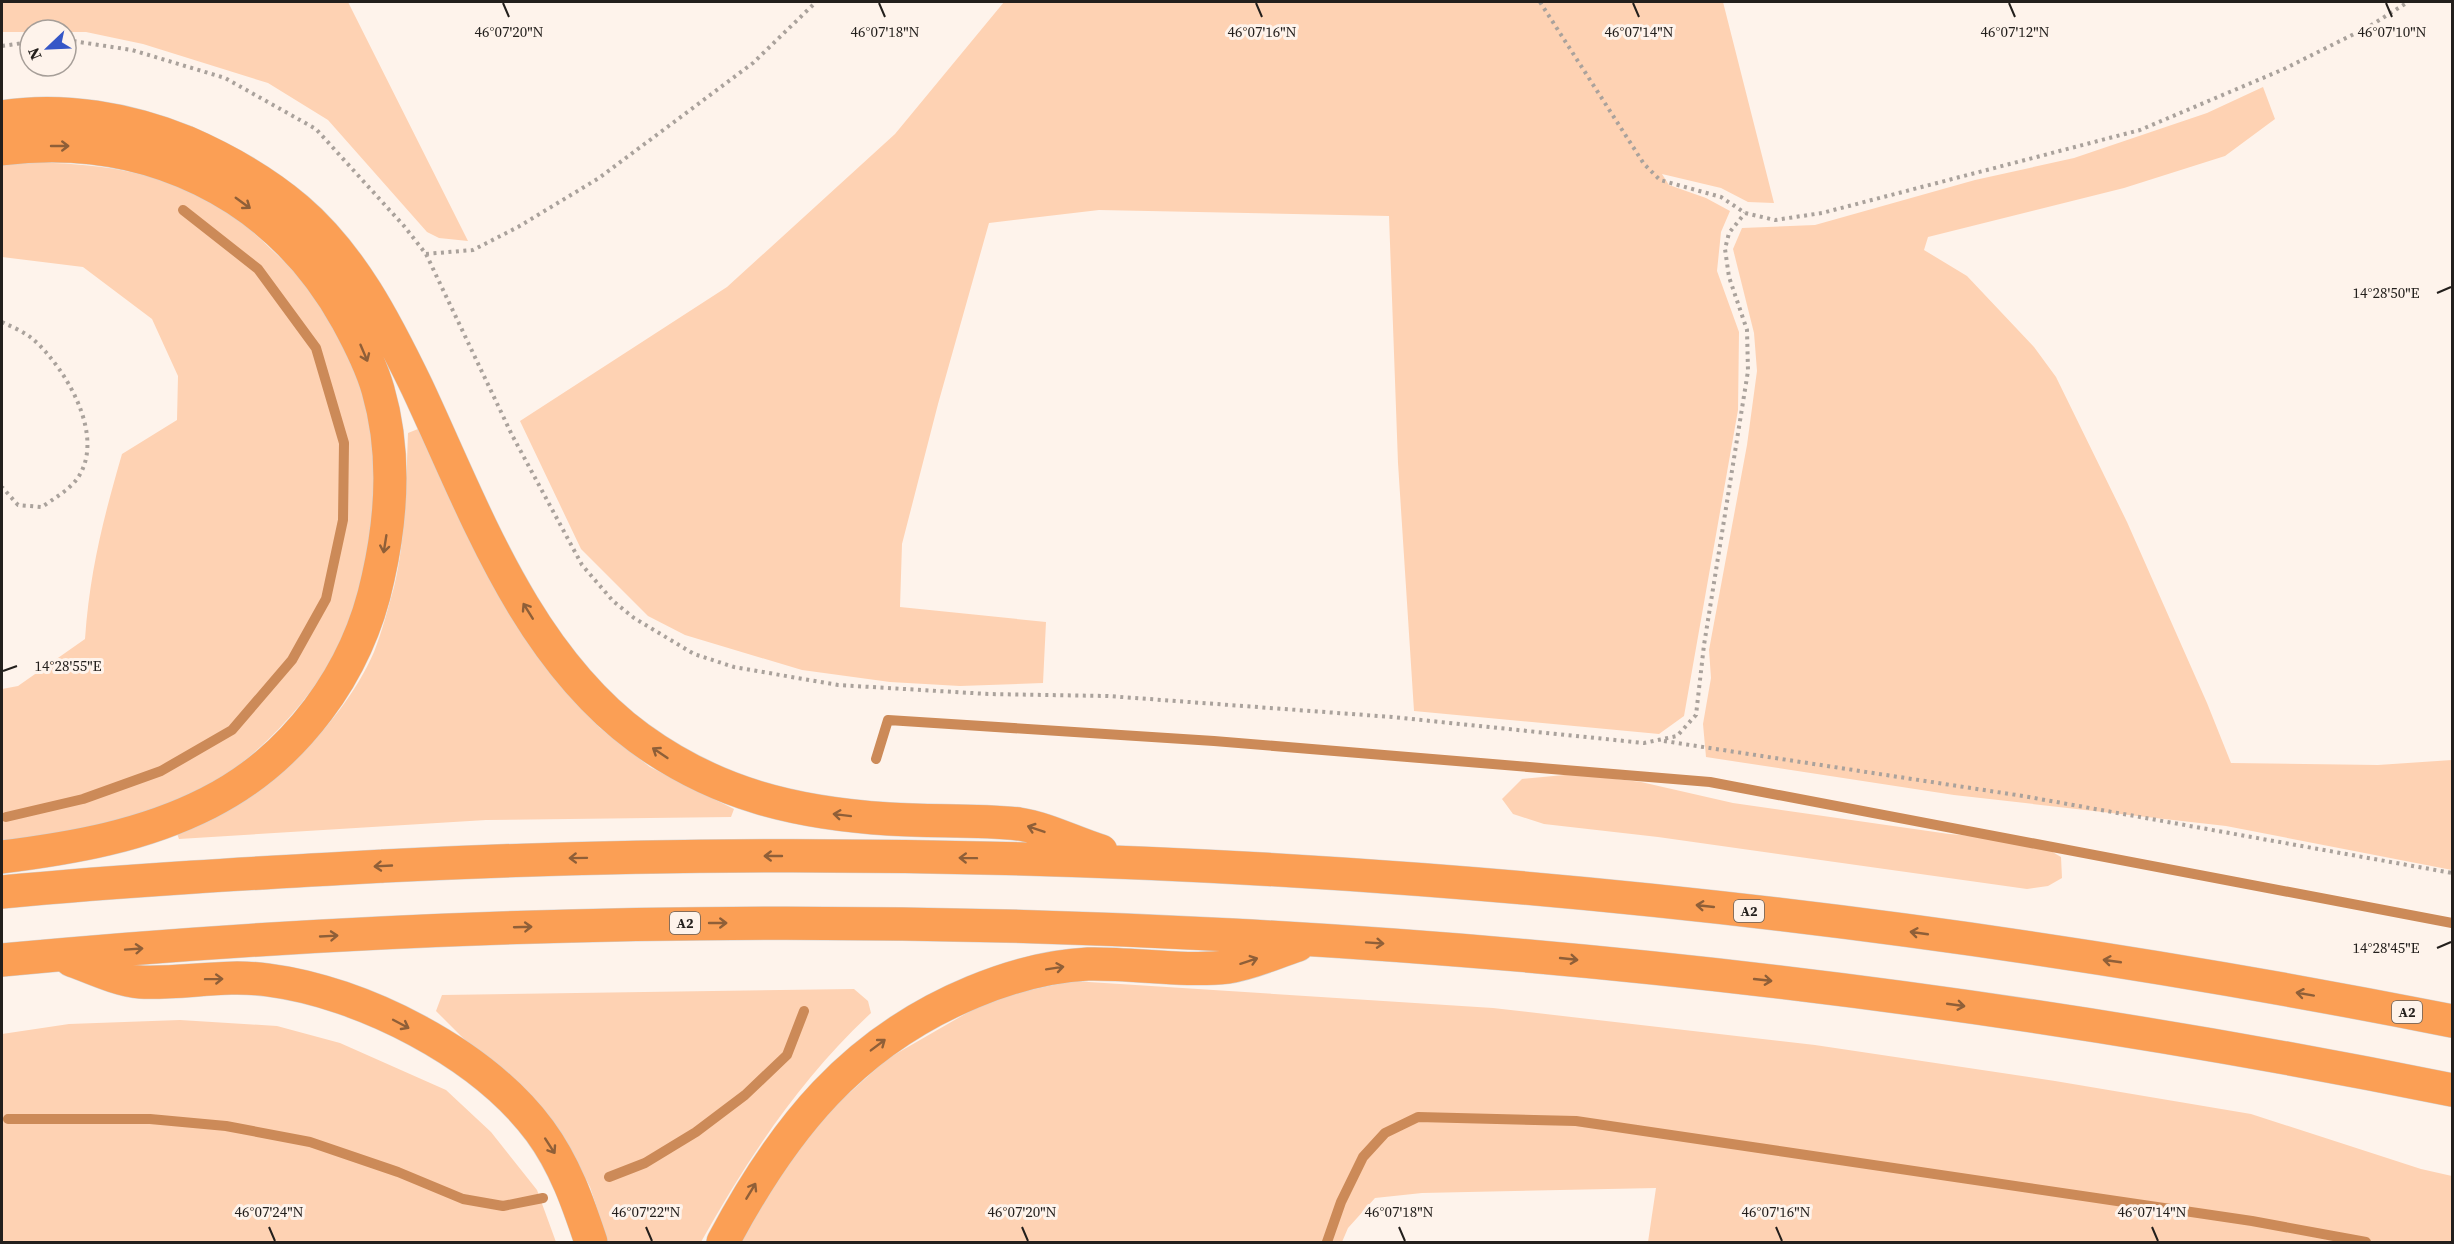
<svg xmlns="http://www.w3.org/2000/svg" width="2454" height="1244" viewBox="0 0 2454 1244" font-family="'Source Serif 4',serif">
  <rect width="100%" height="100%" fill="#fef3eb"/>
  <path fill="#fed2b3" d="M2,2H348L468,241L439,238L427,232L328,120L268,83L143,44L86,32H2Z
    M1004,2H1723L1774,203L1748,202L1721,188L1662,174L1669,185L1706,198L1730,211L1721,232L1717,271L1739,332L1738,410L1684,716L1659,734L1414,711L1398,463L1389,216L1099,210L989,223L938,404L902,544L900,607L1046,622L1043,683L960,686L890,682L802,670L685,635L648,616L581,549L520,421L727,287L895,134Z
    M2263,87L2275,119L2225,156L2124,188L1928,237L1924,250L1967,276L2034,347L2056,377L2127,522L2207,703L2231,763L2378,765L2452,760V870L2226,826L1954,795L1706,757L1703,724L1711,678L1709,650L1747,445L1757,371L1754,333L1733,249L1742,228L1815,225L1975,180L2074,158L2207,113Z
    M28,162C96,164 150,169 211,201C233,212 254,233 272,250C333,305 373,388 376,471C377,492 372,516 369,537C365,574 356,616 338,649C308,703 262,753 209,786C147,823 72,832 2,846V689L18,686L85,639C90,570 103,520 122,454L177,420L178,376L152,319L83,267L2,257V165Z
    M418,429L453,506L557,681L579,707L600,728L650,767L734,809L731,817L486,820L179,839L176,831C188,828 200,825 211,820C275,788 345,719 374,652C382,632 388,608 394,587C406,537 406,484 408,433Z
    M1575,774L1641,782L1733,803L1949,834L2034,841L2061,857L2062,878L2048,886L2027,889L1658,837L1544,824L1513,814L1502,799L1522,779Z
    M1073,981L1493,1008L1815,1045L2055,1081L2251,1114L2421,1169L2452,1176V1242H1648L1656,1188L1422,1193L1375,1198L1348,1228L1342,1242H738L747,1223L815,1124L887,1059L972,1010L1016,993Z
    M854,989L868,1001L871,1013C800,1079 748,1158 701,1242H608L590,1187L566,1141L436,1011L442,995Z
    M180,1020L277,1026L340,1043L446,1090L491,1132L537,1190L556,1242H2V1034L69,1024Z"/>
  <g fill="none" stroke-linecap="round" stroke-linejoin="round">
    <path stroke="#cc8a58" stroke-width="10" d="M876,759L888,720L1214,741L1710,782L2452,923
      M6,817L83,799L161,771L232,730L292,660L326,599L343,520L344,443L316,348L258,269L183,210
      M8,1119H150L226,1126L310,1142L398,1172L463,1199L503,1206L543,1198
      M609,1177L645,1163L696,1132L745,1095L787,1055L804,1011
      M1327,1242L1341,1202L1363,1157L1385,1133L1418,1117L1576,1121L2252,1221L2366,1242"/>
    <defs>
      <path id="motorway" d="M2,117C63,107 129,119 186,142C225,159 264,181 297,209C352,256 386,323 417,387C475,511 525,654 639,738C716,794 795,813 889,819C932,822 976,819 1019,824C1046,828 1075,843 1101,851
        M2,149C145,131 276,192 347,320C359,342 371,365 378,390C396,452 392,516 378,578C358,673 295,759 208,803C143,836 73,848 2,857
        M2,892C129,880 257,873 384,866C1077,831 1773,886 2452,1021
        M2,960C820,883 1647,927 2452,1090
        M71,960C90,967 120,981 140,982C182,984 225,974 268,980C362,992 482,1053 540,1131C565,1165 578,1203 591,1242
        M723,1242C783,1129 852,1042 973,992C1009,977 1048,966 1088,964C1133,963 1184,972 1228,967C1251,964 1276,952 1298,945"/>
    </defs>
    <use href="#motorway" stroke="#d3d2d2" stroke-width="34"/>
    <path stroke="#aaa29c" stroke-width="4" stroke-dasharray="3 4.5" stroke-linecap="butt" d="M1540,2L1644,164L1660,180L1721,197L1745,213L1775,220L1822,213L2140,130L2284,69L2370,26L2408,2
      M66,40L132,50L225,78L316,129L404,226L426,254L512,435L582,565L613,601L634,618L694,654L734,667L838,685L988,694L1108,696L1392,717L1644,743L1677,736L1696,715L1704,645L1748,371L1747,330L1729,277L1725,249L1729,233L1745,213
      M2,46L30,42
      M426,254L473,250L518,227L599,178L753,63L816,2
      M2,322C12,327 25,332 34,340C66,369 107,437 77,479C69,490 53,499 42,507L18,505L2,487
      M1664,741L2023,796L2452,873"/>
    <use href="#motorway" stroke="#fb9f55" stroke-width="33"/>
  </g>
  <defs><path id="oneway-shaft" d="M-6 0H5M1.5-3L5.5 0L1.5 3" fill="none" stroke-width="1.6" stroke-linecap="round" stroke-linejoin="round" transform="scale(1.5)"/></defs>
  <g stroke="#8f5f38">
    <use href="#oneway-shaft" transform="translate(60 146)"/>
    <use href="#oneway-shaft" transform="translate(243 203) rotate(36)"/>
    <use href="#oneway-shaft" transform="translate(364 353) rotate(67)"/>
    <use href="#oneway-shaft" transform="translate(385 544) rotate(99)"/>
    <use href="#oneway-shaft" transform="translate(528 611) rotate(-122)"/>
    <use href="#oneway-shaft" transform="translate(660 753) rotate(-146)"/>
    <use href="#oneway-shaft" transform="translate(842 815) rotate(-173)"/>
    <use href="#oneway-shaft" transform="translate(1036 829) rotate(-161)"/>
    <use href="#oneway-shaft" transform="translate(773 856) rotate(-180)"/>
    <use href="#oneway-shaft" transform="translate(578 858) rotate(179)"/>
    <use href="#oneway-shaft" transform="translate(968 858) rotate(-179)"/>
    <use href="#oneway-shaft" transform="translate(383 866) rotate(177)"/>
    <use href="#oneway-shaft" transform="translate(1705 906) rotate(-174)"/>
    <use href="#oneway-shaft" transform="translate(718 923)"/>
    <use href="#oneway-shaft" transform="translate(523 927) rotate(-2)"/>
    <use href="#oneway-shaft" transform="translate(1919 933) rotate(-172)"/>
    <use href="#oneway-shaft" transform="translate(329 936) rotate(-3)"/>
    <use href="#oneway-shaft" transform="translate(1375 943) rotate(4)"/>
    <use href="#oneway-shaft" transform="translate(134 949) rotate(-4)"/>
    <use href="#oneway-shaft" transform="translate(1569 959) rotate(6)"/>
    <use href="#oneway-shaft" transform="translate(1249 961) rotate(-18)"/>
    <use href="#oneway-shaft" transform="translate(2112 961) rotate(-172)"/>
    <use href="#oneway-shaft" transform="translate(1055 968) rotate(-9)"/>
    <use href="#oneway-shaft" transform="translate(214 979) rotate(-1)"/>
    <use href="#oneway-shaft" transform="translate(1763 980) rotate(6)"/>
    <use href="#oneway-shaft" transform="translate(2305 994) rotate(-170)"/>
    <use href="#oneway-shaft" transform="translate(1956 1005) rotate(8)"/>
    <use href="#oneway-shaft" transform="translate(401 1024) rotate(28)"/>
    <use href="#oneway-shaft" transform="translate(878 1045) rotate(-37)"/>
    <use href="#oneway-shaft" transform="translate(550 1146) rotate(57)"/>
    <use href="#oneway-shaft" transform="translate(751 1191) rotate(-59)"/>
  </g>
  <path fill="none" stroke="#231f1c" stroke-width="2" d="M503,3L509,17M879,3L885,17M1256,3L1262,17M1633,3L1639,17M2009,3L2015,17M2386,3L2392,17M2437,293L2451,287M3,671L17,666M2437,948L2451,942M269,1227L275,1241M646,1227L652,1241M1022,1227L1028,1241M1399,1227L1405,1241M1776,1227L1782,1241M2152,1227L2158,1241"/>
  <g text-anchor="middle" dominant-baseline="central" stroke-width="6" stroke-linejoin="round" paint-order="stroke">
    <g fill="#fef3eb" stroke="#655f5a" stroke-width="1.5">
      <rect x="1734" y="900" width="30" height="22" rx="4.5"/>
      <rect x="670" y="912" width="30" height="22" rx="4.5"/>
      <rect x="2392" y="1001" width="30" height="22" rx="4.5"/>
    </g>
    <g font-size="14" font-weight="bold" fill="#231f1c">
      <text x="1749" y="911">A2</text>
      <text x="685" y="923">A2</text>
      <text x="2407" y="1012">A2</text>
    </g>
  </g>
  <g font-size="15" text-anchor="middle" fill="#231f1c" stroke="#fef3eb" stroke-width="6" stroke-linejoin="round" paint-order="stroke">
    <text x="509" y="37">46°07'20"N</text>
    <text x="885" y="37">46°07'18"N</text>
    <text x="1262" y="37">46°07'16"N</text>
    <text x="1639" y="37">46°07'14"N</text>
    <text x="2015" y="37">46°07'12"N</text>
    <text x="2392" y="37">46°07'10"N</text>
    <text x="2386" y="298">14°28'50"E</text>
    <text x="68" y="671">14°28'55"E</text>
    <text x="2386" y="953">14°28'45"E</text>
    <text x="269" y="1217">46°07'24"N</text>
    <text x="646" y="1217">46°07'22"N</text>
    <text x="1022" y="1217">46°07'20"N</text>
    <text x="1399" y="1217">46°07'18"N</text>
    <text x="1776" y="1217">46°07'16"N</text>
    <text x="2152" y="1217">46°07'14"N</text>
  </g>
  <rect width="2454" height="1244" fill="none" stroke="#231f1c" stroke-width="6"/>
  <g transform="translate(48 48) rotate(247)"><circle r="28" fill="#fef3eb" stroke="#a69e98" stroke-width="1.5"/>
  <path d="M0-4.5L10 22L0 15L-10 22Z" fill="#3556c7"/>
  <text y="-9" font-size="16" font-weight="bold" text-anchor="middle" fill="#231f1c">N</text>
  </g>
</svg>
